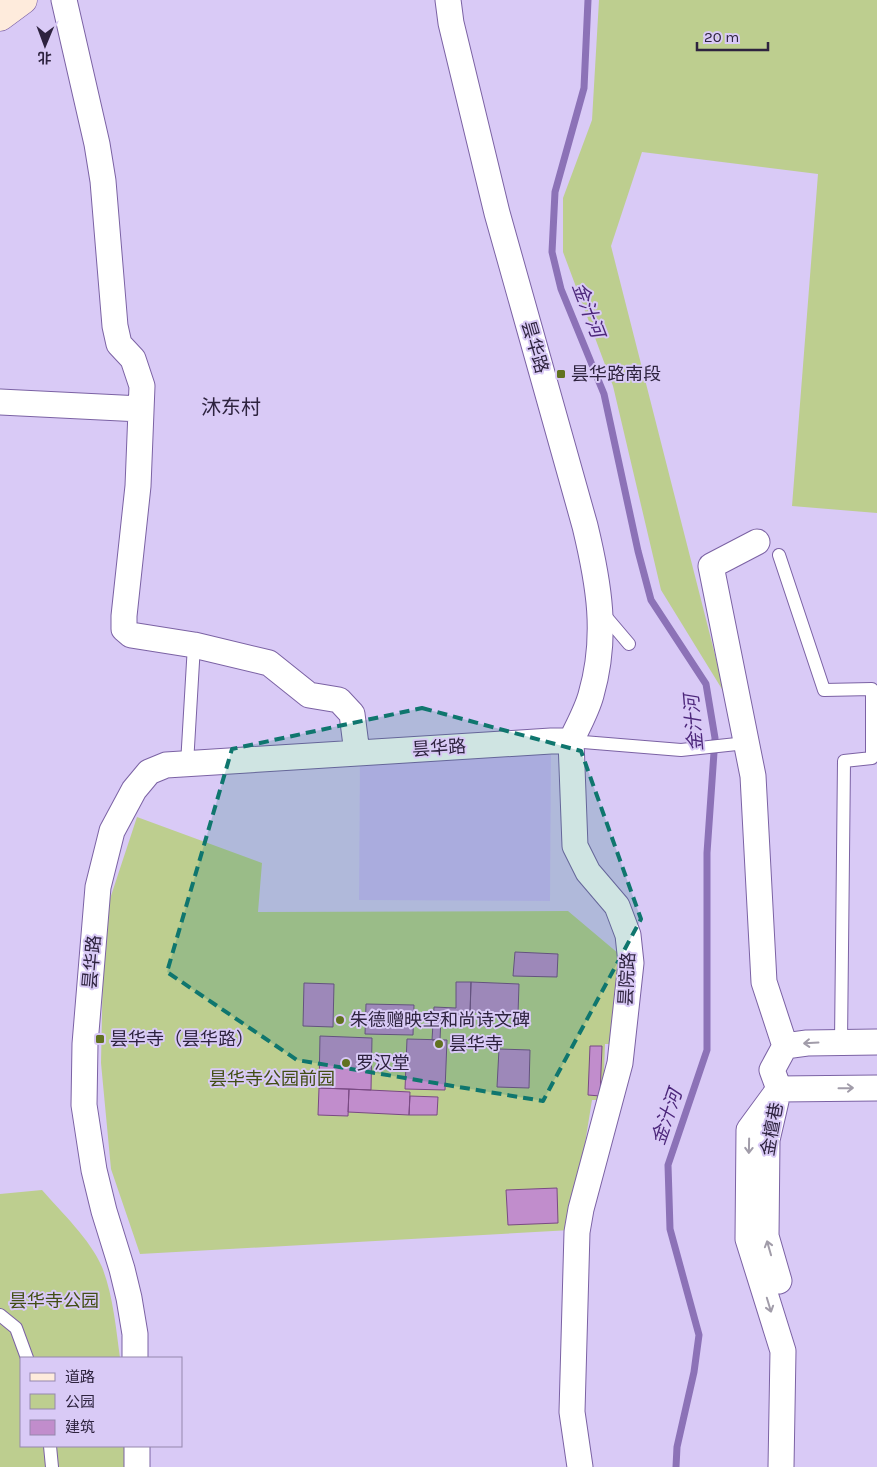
<svg xmlns="http://www.w3.org/2000/svg" width="877" height="1467" viewBox="0 0 877 1467" font-family="Karla,'Noto Sans SC',sans-serif">
  <rect width="100%" height="100%" fill="#d9caf6"/>
  <path fill="#d1bafa" d="M360,753L551,755L550,901L359,900Z"/>
  <path fill="#bdce8f" d="M599,0H877V513L792,506L818,174L642,152L611,246L725,694L661,590L613,386L563,252V198L592,120Z
    M137,817L262,863L258,912L568,911L619,954L610,1044H605L603,1100H592L571,1230L140,1254L111,1169L101,1063L104,917Z
    M42,1190C62,1213 90,1239 102,1267C113,1295 116,1328 120,1358H21V1446H125V1467H0V1194Z"/>
  <g fill="none" stroke-linecap="round" stroke-linejoin="round">
    <path stroke="#8c72b7" stroke-width="7" d="M588,0L584,88L555,192L552,252L561,289L604,394L638,551L651,600L706,684L715,738L707,853V1050L668,1165L670,1229L699,1335L694,1372L677,1447L676,1467"/>
  </g>
  <path fill="#c18dcc" stroke="#794a83" d="M515,952L558,954L557,977L513,976Z
    M456,982H471L470,1018L441,1017L440,1040H432L434,1007L456,1008Z
    M471,982L519,984L518,1014L470,1012Z
    M304,983L334,984L333,1027L303,1026Z
    M366,1004L414,1005L413,1035L365,1034Z
    M320,1036L372,1038L371,1090L319,1088Z
    M407,1039L447,1040L445,1090L405,1089Z
    M590,1046H602L600,1096L588,1095Z
    M499,1049L530,1050L529,1088L497,1087Z
    M319,1088L349,1089L348,1116L318,1115Z
    M349,1089L410,1092L409,1115L348,1112Z
    M410,1096L438,1097L437,1115H409Z
    M557,1188L558,1223L508,1225L506,1190Z"/>
  <g fill="none" stroke-linecap="round" stroke-linejoin="round">
    <defs>
      <path id="lane" d="M779,555L824,690L872,689V758L844,761L841,1042
        M601,611L629,644
        M571,741L681,750L746,743
        M187,764L194,645
        M0,1315L16,1328L27,1358
        M50,1446L52,1467"/>
      <path id="street" d="M64,0L97,144L103,181L115,326L119,344L133,359L142,386L138,486L124,616V629L131,635L194,645L269,663L309,695L339,700L352,714L357,753
        M0,402L141,409
        M757,542L711,566L753,776L764,982L785,1046
        M571,741L575,846L588,872L617,906L628,935L631,963L620,1063L581,1209L577,1232L572,1412L580,1467
        M779,1089L749,1130L748,1239L783,1351L781,1467
        M779,1089L772,1070L785,1046L807,1043L877,1042
        M779,1089L877,1088
        M776,1101L767,1140L766,1236L779,1281
        M135,1358V1334L129,1298L122,1269L104,1211L94,1170L84,1105L85,1044L98,887L112,831L134,790L149,772L166,765L551,741H571C578,726 587,710 591,695C608,636 599,584 585,526L497,213L451,23L448,0
        M137,1446V1467"/>
      <path id="secondary" d="M0,17L23,0"/>
    </defs>
    <use href="#lane" stroke="#7b62a4" stroke-width="14"/>
    <use href="#street" stroke="#7b62a4" stroke-width="27"/>
    <use href="#secondary" stroke="#7b62a4" stroke-width="29"/>
    <use href="#lane" stroke="#fff" stroke-width="12"/>
    <use href="#street" stroke="#fff" stroke-width="25"/>
    <use href="#secondary" stroke="#feebdc" stroke-width="28"/>
  </g>
  <defs><path id="oneway-shaft" d="M-6 0H5M1.5-3L5.5 0L1.5 3" fill="none" stroke-width="1.6" stroke-linecap="round" stroke-linejoin="round" transform="scale(1.25)"/></defs>
  <g stroke="#a19ca9">
    <use href="#oneway-shaft" transform="translate(811 1043) rotate(177)"/>
    <use href="#oneway-shaft" transform="translate(846 1088) rotate(-1)"/>
    <use href="#oneway-shaft" transform="translate(749 1146) rotate(91)"/>
    <use href="#oneway-shaft" transform="translate(769 1248) rotate(-106)"/>
    <use href="#oneway-shaft" transform="translate(769 1305) rotate(73)"/>
  </g>
  <path fill="#0f766e" fill-opacity="0.2" stroke="#0f766e" stroke-width="4" stroke-dasharray="10 6" stroke-linejoin="round" d="M422,708L581,751L641,919L543,1101L297,1060L167,972L232,749Z"/>
  <g fill="#617220" stroke="#d9caf6" stroke-width="2">
    <rect x="556" y="369" width="10" height="10" rx="2.5"/>
    <circle cx="340" cy="1020" r="5"/>
    <rect x="95" y="1034" width="10" height="10" rx="2.5"/>
    <circle cx="439" cy="1044" r="5"/>
    <circle cx="346" cy="1063" r="5"/>
  </g>
  <g text-anchor="middle" dominant-baseline="central" stroke-width="4" stroke-linejoin="round" paint-order="stroke">
    <g font-size="18" fill="#2e233f" stroke="#d9caf6">
      <text transform="translate(535 347) rotate(74)">昙华路</text>
      <text transform="translate(439 748) rotate(-4)">昙华路</text>
      <text transform="translate(92 962) rotate(-85)">昙华路</text>
      <text transform="translate(627 979) rotate(-87)">昙院路</text>
      <text transform="translate(772 1129) rotate(-80)">金檀巷</text>
    </g>
    <g font-size="18" fill="#2e233f" stroke="#d9caf6" text-anchor="start">
      <text x="571" y="374">昙华路南段</text>
      <text x="350" y="1020">朱德赠映空和尚诗文碑</text>
      <text x="110" y="1039">昙华寺（昙华路）</text>
      <text x="449" y="1044">昙华寺</text>
      <text x="356" y="1063">罗汉堂</text>
    </g>
    <g font-size="18" fill="#424e14" stroke="#d9caf6">
      <text x="272" y="1079">昙华寺公园前园</text>
      <text x="54" y="1301">昙华寺公园</text>
    </g>
    <g font-size="19" font-style="italic" fill="#4d277b" stroke="#d9caf6">
      <text transform="translate(588 310) rotate(69)">金汁河</text>
      <text transform="translate(694 723) rotate(-95)">金汁河</text>
      <text transform="translate(667 1117) rotate(-71)">金汁河</text>
    </g>
    <g font-size="20" fill="#2e233f" stroke="#d9caf6">
      <text x="231" y="407">沐东村</text>
    </g>
  </g>
  <rect x="20" y="1357" width="162" height="90" fill="#d9caf6" stroke="#9587ad"/>
  <rect x="30" y="1373" width="25" height="8" fill="#feebdc" stroke="#9587ad"/>
  <text x="65" y="1382" font-size="15" fill="#2e233f">道路</text>
  <rect x="30" y="1394" width="25" height="15" fill="#bdce8f" stroke="#9587ad"/>
  <text x="65" y="1407" font-size="15" fill="#2e233f">公园</text>
  <rect x="30" y="1420" width="25" height="15" fill="#c18dcc" stroke="#9587ad"/>
  <text x="65" y="1432" font-size="15" fill="#2e233f">建筑</text>
  <g transform="translate(45 45) rotate(181)" stroke="#d9caf6" stroke-width="4" paint-order="stroke">
  <path d="M0-4L9 19L0 12L-9 19Z" fill="#2e233f"/>
  <text y="-8" font-size="14" font-weight="bold" text-anchor="middle" fill="#2e233f">北</text>
  </g>
  <path d="M697 42v8h71v-8" fill="none" stroke="#2e233f" stroke-width="2.5"/>
  <text x="704" y="42" font-size="15" fill="#2e233f" stroke="#d9caf6" stroke-width="4" paint-order="stroke">20 m</text>
</svg>
